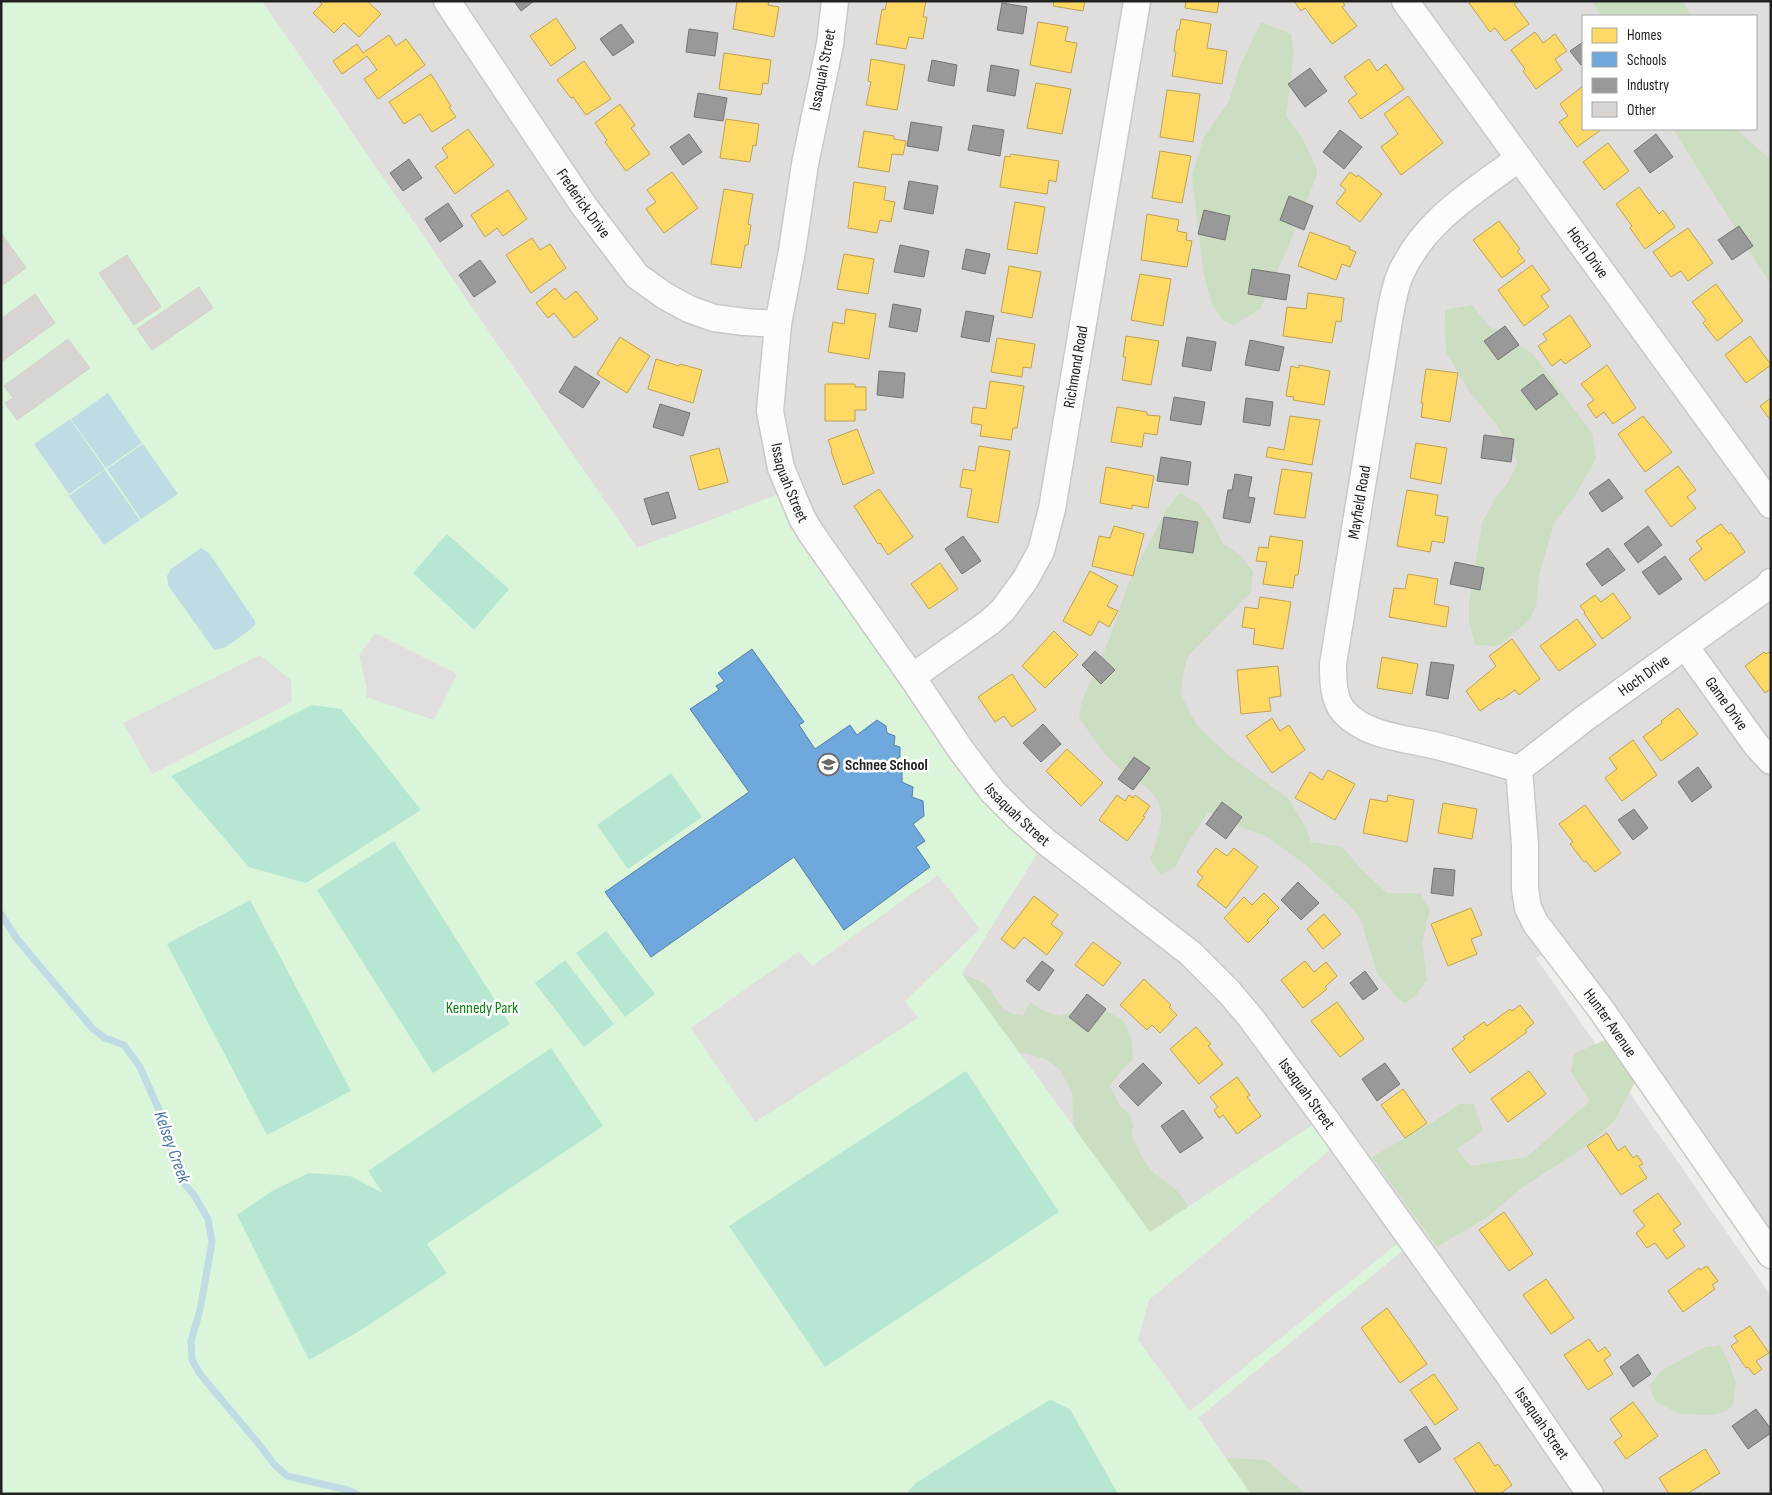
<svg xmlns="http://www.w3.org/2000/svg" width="1772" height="1495" viewBox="0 0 1772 1495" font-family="'Sofia Sans Condensed',sans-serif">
  <rect width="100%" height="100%" fill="#f0eeeb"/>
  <path fill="#dfdedc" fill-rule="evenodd" d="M262,1H1771V1252L1554,949L1536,958L1771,1296V1494H1251L1198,1418L1413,1242L1150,1232L962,974L1045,840L1017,817L790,490L637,548ZM1583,16H1756V129H1583Z"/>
  <path fill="#cbdec1" d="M1592,1H1683L1691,16H1601Z
    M1261,22L1291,34L1294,52L1286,116L1303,139L1317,170V175L1286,252L1260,309L1234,325L1224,321L1211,303L1203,270L1192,177L1203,138L1229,101L1240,66Z
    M1673,129H1736L1771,160V285Z
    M1472,305L1489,326L1533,354L1592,433L1596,458L1575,496L1555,521L1540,571L1536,606L1530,620L1498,646L1475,645L1469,621V603L1482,523L1496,497L1507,484L1518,463L1497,425L1471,394L1446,352L1445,310Z
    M1180,493L1199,504L1213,524L1223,544L1239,554L1253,571L1251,592L1188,656L1183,675L1181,695L1196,724L1214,742L1232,758L1288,798L1305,826L1311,842L1343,847L1359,867L1387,893H1420L1430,910L1422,942L1427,980L1414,997L1405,1003L1397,998L1377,973L1361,920L1350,906L1305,864L1264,835L1245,829L1208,812L1188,843L1175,867L1161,875L1150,859C1159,833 1171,809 1147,788C1138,780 1127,775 1118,767C1103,754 1091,734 1079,718L1081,703L1109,640L1128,584L1167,508Z
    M962,974C969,977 982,980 987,986C1003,1004 995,1010 1023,1016L1030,1002L1042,1010L1059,1016L1085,1008L1106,1011L1123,1020L1132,1041L1133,1059L1121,1071L1110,1086L1120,1106L1128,1112L1134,1126L1131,1130C1135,1145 1143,1161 1153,1172C1158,1177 1164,1180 1169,1184C1183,1194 1188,1205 1192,1220L1155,1235L1142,1231L1075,1152L1072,1092L1060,1070L1047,1060L1029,1054L1019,1053L1007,1059Z
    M1609,1038L1629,1068L1635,1082L1615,1120L1587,1146L1523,1187L1486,1218L1437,1247L1372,1157L1438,1119L1459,1104H1474L1483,1131L1457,1149L1470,1166L1527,1157L1590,1101L1571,1072L1574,1054Z
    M1720,1345L1729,1363L1736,1384L1733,1404L1727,1411L1712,1415L1681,1414L1656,1402L1649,1386L1662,1370L1703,1348Z
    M1192,1456L1266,1460L1306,1494H1164Z"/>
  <path fill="#daf5da" d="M1,1H262L637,548L790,490L811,533L1045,841L962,974L1150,1232L1324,1117L1413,1242L1198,1418L1251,1494H1Z"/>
  <path fill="#b7e6d2" d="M447,534L509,589L474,630L413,573Z
    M312,705L341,709L421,810L306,883L249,867L171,776Z
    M671,773L702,817L628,869L597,825Z
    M394,841L510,1024L433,1073L317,890Z
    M250,900L351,1091L267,1135L167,944Z
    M606,931L655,994L625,1017L576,953Z
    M565,960L614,1024L584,1047L535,983Z
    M551,1048L603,1126L427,1244L447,1273L361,1330L309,1360L237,1215L272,1191L309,1173L350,1176L383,1193L368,1171Z
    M966,1071L1059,1212L825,1367L729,1226Z
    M1050,1400L1070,1409L1118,1494H906L916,1483L995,1433Z"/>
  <path fill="#e0dfde" d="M375,633L457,674L434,720L366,697L367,689L359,655Z
    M260,655L291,680L292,702L152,774L123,723Z
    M938,875L980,929L905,1001L918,1018L755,1122L691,1028L799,951L812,966Z
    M1341,1141L1408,1235L1190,1411L1138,1340L1149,1300Z"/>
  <path fill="#bfdbe3" d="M108,393L142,443L106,468L71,419Z
    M70,419L105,469L69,494L34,444Z
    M143,444L178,494L141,519L107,469Z
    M105,470L140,520L104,545L69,496Z
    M201,548L209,553L255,621V625L251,629L226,647L215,650L212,647L168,585L167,576L171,569Z"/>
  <path fill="#ffd966" stroke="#bda252" d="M319,1H367L381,14L359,37L344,23L334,33L313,13L322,4Z
    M737,1H769L768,5L779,7L774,37L733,29Z
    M887,1H926L923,17H927L923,39L909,37L906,49L876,44L882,9L885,10Z
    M1054,1H1085L1083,11L1053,6Z
    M1186,1H1219L1217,13L1185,8Z
    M1294,1H1342L1345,5L1342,7L1357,26L1332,44L1305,8L1301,11Z
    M1472,1H1518L1514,4L1529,24L1505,41L1495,28L1490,32L1469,3Z
    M556,18L576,48L551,66L530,36Z
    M1181,19L1211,24L1207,48L1227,51L1222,84L1172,76L1176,52L1174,51L1177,30H1179Z
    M1038,22L1068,27L1065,41L1077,43L1071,73L1030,65Z
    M1535,32L1543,43L1555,34L1567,51L1555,59L1562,70L1536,89L1523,71L1525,69L1511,50Z
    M389,35L396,46L406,39L425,65L378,99L364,79L377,70L367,56L342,74L333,61L357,44L363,53Z
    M724,53L771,60L768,84L763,83L761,95L719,89Z
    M871,59L905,65L897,110L866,105L871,82L868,81Z
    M1369,59L1377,71L1386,64L1404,89L1361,119L1348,101L1357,94L1344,77Z
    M584,61L611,99L586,115L573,97L571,98L557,80Z
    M431,74L451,106L449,107L456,117L432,132L420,114L404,124L389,102Z
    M1036,83L1071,89L1062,134L1027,128Z
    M1583,86V129H1602L1577,147L1559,122L1568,116L1560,104Z
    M1167,90L1200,94L1193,142L1160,137Z
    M1408,96L1443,143L1401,175L1381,147L1398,134L1384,114Z
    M620,104L635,125L631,128L650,154L626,171L605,142L607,140L595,123Z
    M726,119L759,124L756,146L753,145L750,162L720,158Z
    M468,129L494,165L455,194L435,166L448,157L442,148Z
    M864,131L894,136V139L906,141L903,155L892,154L889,172L858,167Z
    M1608,143L1629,171L1604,190L1583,162Z
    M1160,151L1191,156L1182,203L1152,198Z
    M1011,154L1059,161L1056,182L1049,180L1047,194L1000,187L1005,156L1010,157Z
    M672,172L698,208L664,233L646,209L656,202L647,190Z
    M1350,172L1357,177L1358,175L1382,194L1360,222L1336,203L1346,190L1340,185Z
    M854,182L886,187L884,200L895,202L891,222L880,220L877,233L848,228Z
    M1639,187L1659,214L1663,210L1675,227L1645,249L1630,228L1632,226L1616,204Z
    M724,189L753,194L748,224L751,225L748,245H745L741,268L711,264Z
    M508,190L527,219L503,236L497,228L485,237L471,215Z
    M1015,202L1045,207L1037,254L1007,249Z
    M1147,214L1179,220L1177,231L1187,233L1186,240L1192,241L1187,267L1141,260Z
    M1499,221L1520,249L1517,251L1525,261L1502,278L1473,240Z
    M1688,228L1713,263L1688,281L1681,271L1671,277L1653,252Z
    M1310,232L1350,247L1349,249L1356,252L1350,267L1342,264L1336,280L1298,266Z
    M532,238L540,250L550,244L566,268L531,293L506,255Z
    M844,254L874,259L868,294L837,289Z
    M1532,265L1550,290L1541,296L1549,307L1524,326L1498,290Z
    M1009,266L1041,272L1032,318L1001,312Z
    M1140,274L1171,279L1163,326L1131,320Z
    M1716,284L1743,321L1717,341L1703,323L1706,320L1692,302Z
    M555,288L565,300L576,291L598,319L574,338L554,313L548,318L536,303Z
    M1308,293L1344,298L1341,322L1336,321L1332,343L1283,336L1287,307L1306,309Z
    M846,309L876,314L869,359L828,352L833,322L844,324Z
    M1570,315L1591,346L1565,364L1561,359L1552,366L1538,346L1547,340L1543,334Z
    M1126,336L1159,341L1151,385L1122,380L1126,357H1123Z
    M1750,336L1771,365L1746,383L1725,355Z
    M620,337L650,356L627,393L597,374Z
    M997,338L1035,344L1031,368L1023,367L1022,377L991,372Z
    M656,359L679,366L680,364L702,370L693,403L648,389Z
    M1299,365L1330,371L1324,405L1293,400L1294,397L1286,396L1291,366L1299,368Z
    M1607,365L1636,408L1613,424L1604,412L1596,418L1587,405L1594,400L1581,384Z
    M1426,369L1458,373L1450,422L1421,417L1423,403H1421Z
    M990,381L1024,386L1017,428H1013L1011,440L980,436L982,425L971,423L973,407L986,409Z
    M825,384H855V387H866V410H855V421H825Z
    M1771,398V421L1760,406Z
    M1117,407L1147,412V415L1160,416L1157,435L1144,433L1142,447L1111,442Z
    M1290,416L1320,420L1312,465L1266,457L1268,447L1284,450Z
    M1643,416L1672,452L1645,472L1618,434Z
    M857,429L874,473L843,485L831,451L832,450L828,440Z
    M1416,443L1447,448L1441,484L1410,478Z
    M979,446L1010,451L998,523L967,517L972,489L960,487L963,469L975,471Z
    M719,448L728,482L699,490L690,456Z
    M1678,466L1696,490L1687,497L1696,508L1671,527L1645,491Z
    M1106,467L1154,476L1148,508L1132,505V509L1100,503Z
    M1282,469L1312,473L1305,518L1274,514Z
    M879,489L913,537L888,555L880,543L878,544L854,506Z
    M1407,490L1438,495L1435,515L1448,517L1444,543L1432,541L1430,552L1397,546Z
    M1721,524L1729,534L1731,532L1745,552L1705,581L1689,559L1702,549L1696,541Z
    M1114,526L1144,534L1133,576L1092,566L1099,536L1110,538Z
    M1270,536L1303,541L1298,575H1295L1293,588L1263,584L1267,562L1256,561L1259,547L1268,548Z
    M940,563L958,589L929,609L911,584Z
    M1090,571L1118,586L1107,606L1118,611L1109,627L1099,621L1091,636L1063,621Z
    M1408,574L1438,579L1434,604L1449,607L1446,627L1389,617L1394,588L1405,589Z
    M1613,593L1631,618L1602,639L1584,613L1585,612L1580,606L1595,595L1601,602Z
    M1260,597L1291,602L1283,649L1253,644L1255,629L1242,627L1245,607L1258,609Z
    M1577,619L1596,645L1559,671L1540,646Z
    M1054,631L1078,655L1045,688L1022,666Z
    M1512,639L1540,679L1519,695L1515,690L1501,700L1499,698L1480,711L1466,691L1496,666L1489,656Z
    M1771,651V689L1765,693L1745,666L1764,652L1766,654Z
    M1382,657L1418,664L1412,694L1377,688Z
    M1278,666L1281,696L1269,698L1271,711L1241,714L1237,670Z
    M1012,674L1036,710L1012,727L1004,716L995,722L978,697Z
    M1678,708L1698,734L1661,761L1643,737L1662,723L1661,721Z
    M1272,718L1280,731L1289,725L1305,750L1272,773L1246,736Z
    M1633,740L1657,775L1622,801L1605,778L1617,769L1609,758Z
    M1067,749L1103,783L1081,806L1046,771Z
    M1328,770L1355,784L1335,820L1295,798L1310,772L1322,780Z
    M1117,795L1125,801L1129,795L1133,798L1135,795L1150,806L1143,816L1145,817L1127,841L1099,820Z
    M1388,795L1414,800L1407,842L1363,833L1370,799L1387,802Z
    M1443,803L1477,809L1472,839L1438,833Z
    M1585,805L1621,853L1595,872L1586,861L1584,862L1570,844L1573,842L1559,824Z
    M1216,848L1227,856L1234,848L1258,867L1226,908L1197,885L1203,877L1197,872Z
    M1264,893L1279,908L1267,920L1269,922L1248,943L1224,918L1244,897L1252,905Z
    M1034,896L1058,915L1051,924L1063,933L1047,955L1024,937L1014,949L1001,939Z
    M1471,908L1482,935L1471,939L1477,954L1448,966L1431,924Z
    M1324,914L1341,934L1323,949L1307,929Z
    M1093,942L1121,963L1103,986L1075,965Z
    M1305,961L1314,972L1326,962L1337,976L1325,987L1327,989L1303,1008L1281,980Z
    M1144,979L1171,1005L1169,1007L1177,1015L1160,1033L1152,1025L1147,1030L1120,1005Z
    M1337,1002L1364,1039L1340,1057L1311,1021Z
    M1520,1005L1534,1023L1525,1030L1527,1032L1470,1073L1452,1049L1465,1039L1463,1037L1484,1022L1487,1026L1510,1009L1512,1011Z
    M1196,1027L1211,1044L1208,1046L1223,1064L1199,1084L1170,1049Z
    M1529,1071L1546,1094L1508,1122L1491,1099Z
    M1237,1077L1250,1095L1247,1097L1261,1116L1237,1134L1223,1115L1219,1118L1214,1110L1218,1107L1210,1097Z
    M1403,1089L1427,1123L1405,1138L1381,1105Z
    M1607,1133L1618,1151L1625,1146L1633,1158L1637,1155L1643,1164L1639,1166L1647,1178L1621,1195L1587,1146Z
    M1658,1193L1681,1224L1673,1230L1685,1246L1667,1259L1655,1243L1647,1248L1636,1233L1645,1226L1633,1211Z
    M1504,1212L1533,1254L1509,1271L1479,1230Z
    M1707,1266L1718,1281L1712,1285L1715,1289L1683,1312L1668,1291L1699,1268L1700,1270Z
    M1546,1279L1574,1318L1551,1334L1523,1295Z
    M1387,1308L1427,1364L1400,1383L1361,1328Z
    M1750,1326L1769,1353L1756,1361L1762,1369L1754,1375L1748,1367L1746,1368L1731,1346L1738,1341L1734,1336Z
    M1589,1339L1598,1352L1605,1347L1611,1355L1604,1360L1613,1374L1588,1390L1564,1355Z
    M1434,1374L1458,1409L1435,1425L1410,1390Z
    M1633,1402L1658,1436L1626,1459L1614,1442L1622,1436L1610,1419Z
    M1479,1442L1495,1466L1498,1464L1512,1485L1500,1494H1477L1454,1459Z
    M1705,1449L1720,1473L1687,1494H1669L1659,1478Z"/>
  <path fill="#6fa8dc" stroke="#5880a4" d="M752,649L804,722L799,725L815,749L850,725L857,735L877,720L886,726L887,733L895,736L894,745L900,747V757L892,762V768L902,772V782L913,787L912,797L923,801L924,816L913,824L925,841L916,847L930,867L844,930L794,857L651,957L605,892L749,792L690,709L719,690L716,686L724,681L718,673Z"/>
  <path fill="#999" stroke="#757575" d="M514,1H534L521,11Z
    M1002,3L1027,7L1023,34L997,30Z
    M621,24L634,42L613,56L600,39Z
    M689,29L718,33L715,56L686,52Z
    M1583,42V63L1581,65L1570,51Z
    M932,60L957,65L954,86L928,81Z
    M991,65L1019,70L1015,96L987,91Z
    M1310,68L1327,91L1305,107L1288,84Z
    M698,93L727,98L723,121L694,117Z
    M911,122L942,127L938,151L907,146Z
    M973,125L1004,130L1000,156L968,150Z
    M1340,130L1362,147L1344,169L1323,152Z
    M689,134L702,152L683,165L670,147Z
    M1656,134L1673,157L1650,173L1634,151Z
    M409,159L422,178L403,191L390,173Z
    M909,181L938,186L933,214L904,209Z
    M1289,196L1313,206L1304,230L1280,220Z
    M448,203L463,226L440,242L425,219Z
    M1204,210L1230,216L1225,240L1198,234Z
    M1739,226L1753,246L1732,260L1718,240Z
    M900,245L929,251L924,277L894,272Z
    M966,249L990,254L985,274L962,269Z
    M480,260L496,282L474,297L459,275Z
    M1252,269L1290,275L1286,300L1248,294Z
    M893,304L921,309L917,332L889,327Z
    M966,311L994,316L989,342L961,337Z
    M1505,326L1519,345L1498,360L1484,341Z
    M1187,337L1216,342L1211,371L1182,366Z
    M1250,340L1284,347L1279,371L1245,365Z
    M575,366L600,382L583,408L559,392Z
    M879,371L905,373L903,398L877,395Z
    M1543,374L1558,394L1536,410L1521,390Z
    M1174,397L1205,402L1201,425L1170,420Z
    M1246,398L1273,402L1270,426L1243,422Z
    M660,404L690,413L683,436L653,427Z
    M1484,435L1514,439L1511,462L1481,458Z
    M1161,457L1191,462L1188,485L1157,481Z
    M1235,474L1252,477L1248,497L1255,498L1250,523L1223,518L1228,490H1232Z
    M1609,479L1623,498L1602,512L1589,493Z
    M668,492L676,518L652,525L644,499Z
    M1164,517L1198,522L1193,553L1159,548Z
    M1648,526L1662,545L1638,563L1624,544Z
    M963,536L981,561L962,574L945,549Z
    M1608,548L1625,570L1602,586L1586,564Z
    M1665,556L1682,579L1659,595L1642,572Z
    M1455,562L1484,568L1480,590L1450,584Z
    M1095,651L1115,670L1101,684L1082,665Z
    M1431,662L1454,665L1448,699L1426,695Z
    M1043,724L1061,744L1041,762L1023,743Z
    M1134,757L1150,768L1133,790L1118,779Z
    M1698,767L1712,787L1692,802L1678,782Z
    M1222,802L1242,817L1226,839L1206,824Z
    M1634,809L1648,828L1633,840L1618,820Z
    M1434,868L1455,870L1453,896L1431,893Z
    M1298,882L1319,903L1301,920L1281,900Z
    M1042,961L1054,970L1039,991L1026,981Z
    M1365,971L1378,989L1363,1000L1350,983Z
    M1087,994L1106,1009L1088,1032L1069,1017Z
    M1143,1063L1162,1083L1138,1106L1119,1086Z
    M1385,1063L1400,1084L1377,1101L1362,1079Z
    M1183,1110L1203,1138L1180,1153L1161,1126Z
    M1638,1354L1651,1374L1633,1387L1620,1367Z
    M1756,1409L1771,1429V1433L1748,1449L1732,1426Z
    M1426,1426L1441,1449L1419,1463L1404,1440Z"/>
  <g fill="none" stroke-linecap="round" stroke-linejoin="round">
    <path stroke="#bfdbe3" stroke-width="7" d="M1,914L17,939L93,1029L105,1038L124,1045L140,1067L159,1110L180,1179L194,1195L208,1219L212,1242L200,1310L191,1341L192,1360L200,1374L258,1443L273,1463L287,1476L348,1490L356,1494"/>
  </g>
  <path fill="#d7d4d2" stroke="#d3d0cc" d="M1,233L26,268L1,286Z
    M127,255L161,307L134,325L99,273Z
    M199,287L213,308L152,350L137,329Z
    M35,294L55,323L1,362V319Z
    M68,339L90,368L17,420L5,403L13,398L4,386Z"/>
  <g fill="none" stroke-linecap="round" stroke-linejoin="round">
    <defs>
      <g id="minor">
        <path id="s1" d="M447,1L584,206L637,276L665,296L689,309L714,318L745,322L778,324"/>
        <path id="s2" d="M835,1L830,44L805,164L792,251L778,324L770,411L781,468L802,518L811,533L912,677L961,750L993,792L1018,817L1045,841L1190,953L1230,993L1251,1018L1326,1120L1508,1374L1590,1494"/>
        <path id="s3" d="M1405,1L1771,505"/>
        <path id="s4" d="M1685,646L1757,746L1771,761"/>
        <path id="s5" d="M912,677L990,622L1003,610L1025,580L1041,551L1052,509L1137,1"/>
        <path id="s6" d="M1519,769C1490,761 1462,752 1433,745C1403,738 1366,736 1344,712C1333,700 1333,679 1333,664L1389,320C1392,305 1394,289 1400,275C1424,220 1473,193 1519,158"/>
        <path id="s7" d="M1519,769L1525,845V889L1528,908L1536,924L1600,1008L1771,1255"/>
        <path id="s8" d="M1519,769L1585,718L1767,587L1771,582"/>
      </g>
    </defs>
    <use href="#minor" stroke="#c9c8c7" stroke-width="29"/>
    <use href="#minor" stroke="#fdfcfc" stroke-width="26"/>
  </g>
  <defs>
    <symbol id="school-ring" viewBox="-11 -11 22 22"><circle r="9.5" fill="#fff" stroke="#6a6968" stroke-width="1.5"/><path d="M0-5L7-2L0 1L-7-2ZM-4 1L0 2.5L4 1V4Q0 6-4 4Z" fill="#6a6968"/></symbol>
  </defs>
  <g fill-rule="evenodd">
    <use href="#school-ring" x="816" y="752" width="25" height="25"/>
  </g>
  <g text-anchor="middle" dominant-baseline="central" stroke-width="5" stroke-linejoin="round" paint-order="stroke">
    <g font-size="16" fill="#222" stroke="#fff">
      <text transform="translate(823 70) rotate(-79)">Issaquah Street</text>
      <text stroke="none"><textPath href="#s1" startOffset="244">Frederick Drive</textPath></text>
      <text stroke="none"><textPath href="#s3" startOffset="311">Hoch Drive</textPath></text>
      <text stroke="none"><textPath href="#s5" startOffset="371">Richmond Road</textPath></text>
      <text stroke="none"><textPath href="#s2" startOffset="490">Issaquah Street</textPath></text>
      <text stroke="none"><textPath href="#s6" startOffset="400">Mayfield Road</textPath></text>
      <text stroke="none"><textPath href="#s8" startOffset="156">Hoch Drive</textPath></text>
      <text stroke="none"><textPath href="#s4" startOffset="71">Game Drive</textPath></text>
      <text stroke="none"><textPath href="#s2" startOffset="895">Issaquah Street</textPath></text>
      <text stroke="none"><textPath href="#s7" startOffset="281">Hunter Avenue</textPath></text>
      <text stroke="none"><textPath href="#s2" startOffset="1300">Issaquah Street</textPath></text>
      <text stroke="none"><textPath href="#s2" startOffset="1705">Issaquah Street</textPath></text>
    </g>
    <g font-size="16" font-weight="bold" fill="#222" stroke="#fff" text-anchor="start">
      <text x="845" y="765">Schnee School</text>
    </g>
    <g font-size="16" fill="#0c8416" stroke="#fff">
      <text x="482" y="1008">Kennedy Park</text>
    </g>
    <g font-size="18" font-style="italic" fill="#4a7aab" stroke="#fff">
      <text transform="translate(172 1147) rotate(70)">Kelsey Creek</text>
    </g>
  </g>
  <rect width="1772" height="1495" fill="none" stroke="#222222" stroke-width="5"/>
  <rect x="1582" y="15" width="175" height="115" fill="#ffffff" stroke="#a7a7a7"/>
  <rect x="1592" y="28" width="25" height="15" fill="#ffd966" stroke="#a7a7a7"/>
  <text x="1627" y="40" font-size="15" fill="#222222">Homes</text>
  <rect x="1592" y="52" width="25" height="15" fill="#6fa8dc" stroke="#a7a7a7"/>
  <text x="1627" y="65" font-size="15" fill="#222222">Schools</text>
  <rect x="1592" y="78" width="25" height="15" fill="#999999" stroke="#a7a7a7"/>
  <text x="1627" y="90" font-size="15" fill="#222222">Industry</text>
  <rect x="1592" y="102" width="25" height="15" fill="#d7d4d2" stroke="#a7a7a7"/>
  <text x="1627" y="115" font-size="15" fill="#222222">Other</text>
</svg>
